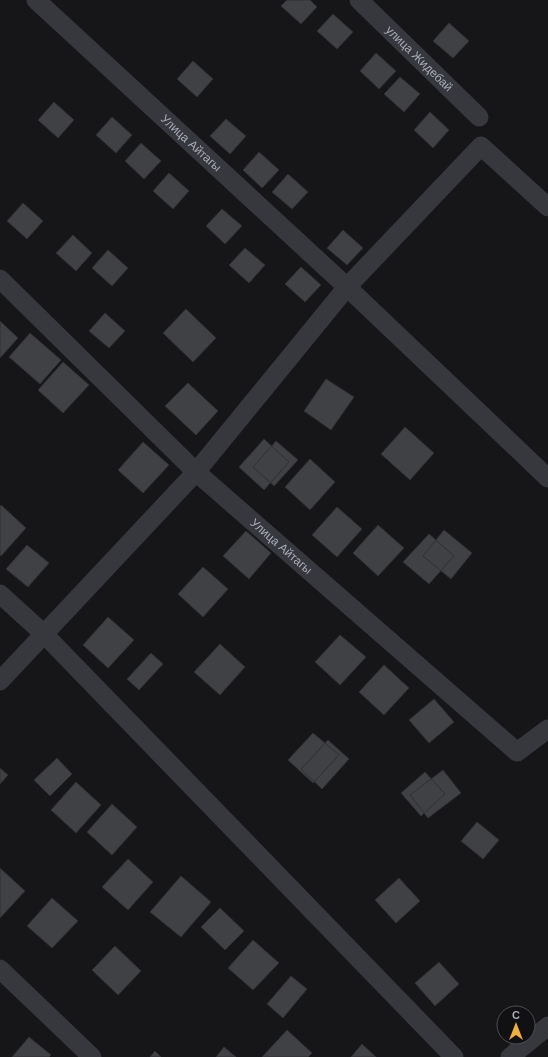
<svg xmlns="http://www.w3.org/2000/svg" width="548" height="1057" viewBox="0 0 548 1057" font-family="Arial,sans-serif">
  <rect width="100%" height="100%" fill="#161618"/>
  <path fill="#404145" stroke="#303034" d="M287,0H310L317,7L301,24L281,6Z
    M333,14L353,32L337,49L317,31Z
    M449,23L469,41L453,58L433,41Z
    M376,53L396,71L379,89L360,71Z
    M193,61L213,79L197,97L177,79Z
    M400,77L420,94L404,112L384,94Z
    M54,102L74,120L58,138L38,120Z
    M430,112L449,130L433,148L414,130Z
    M112,117L132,135L116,153L96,135Z
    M226,119L246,136L230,154L210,136Z
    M141,143L161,161L144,179L125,161Z
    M259,152L279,170L262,188L243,170Z
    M169,173L189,191L173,209L153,191Z
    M288,174L308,192L292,209L272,192Z
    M23,203L43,221L27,239L7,221Z
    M222,209L242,226L225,244L206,226Z
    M343,230L363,248L347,265L327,248Z
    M73,235L92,253L76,271L56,253Z
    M245,248L265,265L249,283L229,265Z
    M108,250L128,268L112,286L92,268Z
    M301,267L321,285L305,302L285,284Z
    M186,309L216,338L193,362L163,333Z
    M105,313L125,331L109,348L89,331Z
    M0,321L18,338L0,358Z
    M30,333L61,360L40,384L9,357Z
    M63,362L89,385L63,413L38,390Z
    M326,379L354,397L331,430L304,411Z
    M188,383L218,411L196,435L165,406Z
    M405,427L434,453L410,480L381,454Z
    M264,439L289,462L264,490L239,467Z
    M276,441L298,460L274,486L253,467Z
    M143,442L169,465L143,493L118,470Z
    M310,459L335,482L310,510L285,487Z
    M1,505L26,528L1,556L0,555V507Z
    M337,507L362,529L337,557L312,535Z
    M378,525L404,548L378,576L353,553Z
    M444,530L472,553L451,579L423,556Z
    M246,531L271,553L249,579L223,556Z
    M429,534L454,556L429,584L403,562Z
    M27,545L49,563L28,587L6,569Z
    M203,567L228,589L203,617L178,594Z
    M108,617L134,640L108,668L83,645Z
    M340,635L366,657L340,685L315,662Z
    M220,644L245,667L220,695L194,672Z
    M151,653L163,664L139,690L127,679Z
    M384,665L409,688L384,715L359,692Z
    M434,699L454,722L429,743L409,720Z
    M313,733L339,755L313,783L288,760Z
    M328,740L349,759L322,789L301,769Z
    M57,758L72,774L50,796L34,780Z
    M0,768L8,775L0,784Z
    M443,770L461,793L428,818L410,795Z
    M425,772L445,794L421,816L401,793Z
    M76,782L101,805L76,833L51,810Z
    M112,804L137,827L112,855L87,832Z
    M477,822L499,840L483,859L461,841Z
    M128,859L153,882L128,910L102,887Z
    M0,868L25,891L0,918Z
    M181,876L211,902L181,937L150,912Z
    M399,878L420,901L396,923L375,900Z
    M52,898L78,921L52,948L27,926Z
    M220,908L244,931L225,950L201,927Z
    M253,940L279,963L253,990L228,968Z
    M115,946L141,971L118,995L92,970Z
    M439,962L459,984L435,1006L415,983Z
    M291,976L307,989L283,1018L267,1004Z
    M287,1030L312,1053L308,1057H262Z
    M29,1037L51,1055L49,1057H12Z
    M362,1044L376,1057H351Z
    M224,1047L236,1057H216Z
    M155,1051L161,1057H150Z"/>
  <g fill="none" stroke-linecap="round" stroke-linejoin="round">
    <g stroke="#37383d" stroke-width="19">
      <path id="s1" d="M36,0L347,287L548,478"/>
      <path id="s2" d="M359,0L479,117"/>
      <path id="s3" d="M548,207L481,146L347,287L196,472L517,752L548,729"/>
      <path d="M0,279L196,472L0,681"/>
      <path d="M0,594L44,634L454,1057"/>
      <path d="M0,969L92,1057"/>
      <path d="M510,1057L548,1026"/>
    </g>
  </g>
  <g text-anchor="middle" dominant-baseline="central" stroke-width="3" stroke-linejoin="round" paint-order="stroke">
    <g font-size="12" fill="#a8adb8" stroke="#111113">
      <text stroke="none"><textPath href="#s2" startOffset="84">улица Жидебай</textPath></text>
      <text stroke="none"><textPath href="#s1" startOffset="211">Улица Айтагы</textPath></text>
      <text stroke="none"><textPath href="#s3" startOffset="637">Улица Айтагы</textPath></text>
    </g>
  </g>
  <g transform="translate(516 1025)"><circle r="19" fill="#111113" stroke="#4d4f55"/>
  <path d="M0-3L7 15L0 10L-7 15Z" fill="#f2b134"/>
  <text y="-6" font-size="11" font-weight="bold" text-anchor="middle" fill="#a8adb8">С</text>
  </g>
</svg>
